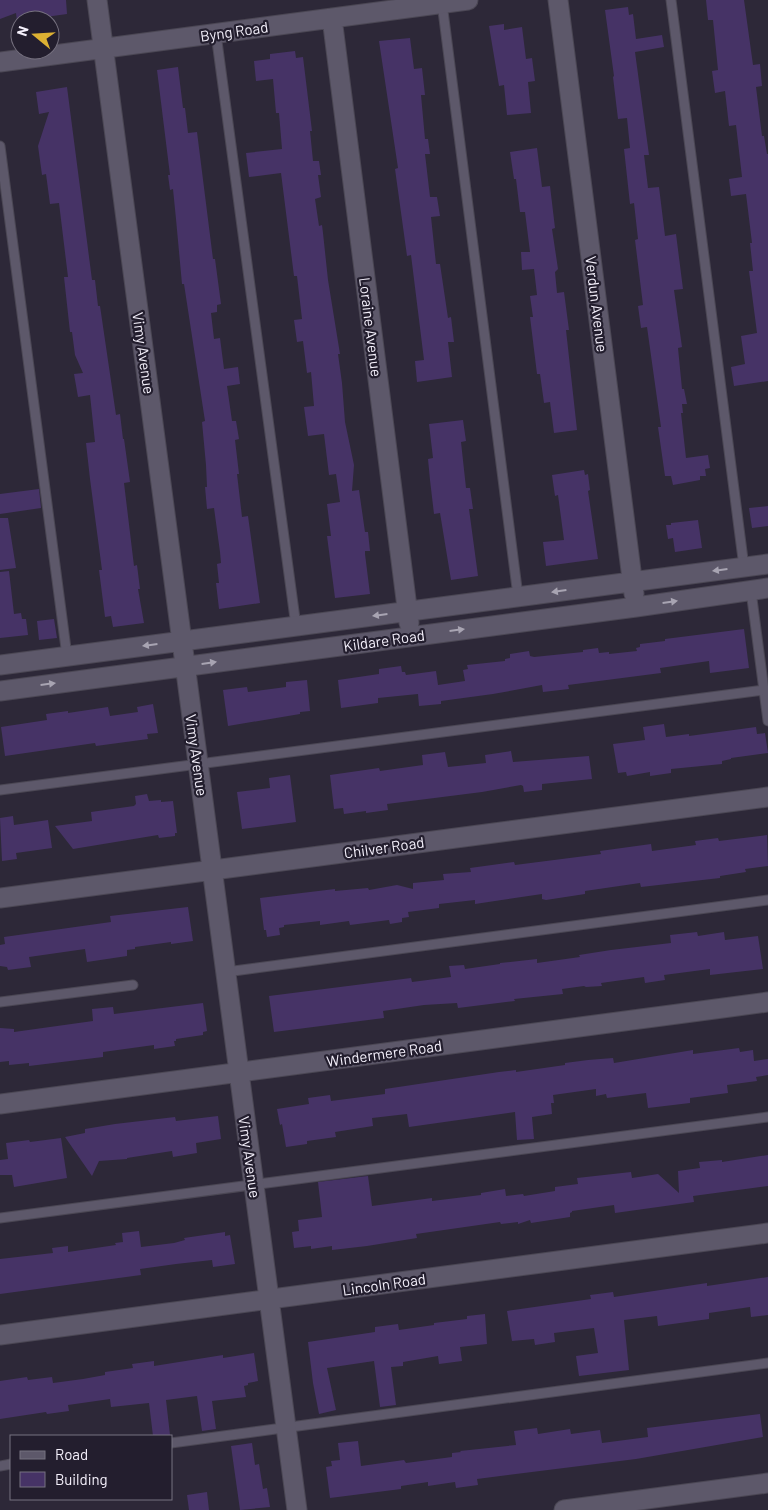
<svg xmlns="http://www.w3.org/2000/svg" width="768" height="1510" viewBox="0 0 768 1510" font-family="Barlow,sans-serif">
  <rect width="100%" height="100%" fill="#2d2838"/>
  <path fill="#463366" d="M0,0H66L67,14L17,21L16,13L0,19Z
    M706,0H744L753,65L760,64L762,86L756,87L762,136H764L767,154H768V381L734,386L731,367L745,364L741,336L757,333L749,271H753L750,243H752L746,194L731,196L729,179L742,177L736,125L729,126L725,91L715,93L712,71L718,70L713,20H708Z
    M628,7L629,15L633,14L636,39L662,35L664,47L635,52L649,155H644L648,188L659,187L665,236L676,234L683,289L674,290L682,347L678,348L682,389H684L687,404H682L683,413H681L686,458L708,455L710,468L705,469L706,476H700V480L673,485L671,476H665L658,427H661L647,327L641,328L638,306L643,305L635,240L638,239L634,203L630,204L624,149L630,148L627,118L618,119L613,77L614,76L605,10Z
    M504,24V30L522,27L526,59L532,58L535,81L528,82L531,113L507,115L504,85L499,86L489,26Z
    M410,38L414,69L422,68L425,95H421L425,139H428L430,154H425L430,197H437L440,216L431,217L436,264H440L448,318L451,317L454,342H448L452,377L417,382L415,361L424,360L411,255L407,256L395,169L398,168L379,41Z
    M295,51L296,58L303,57L312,131H310L313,161H319L321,175H318L321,197L315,199L319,226L322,225L323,233L328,280L340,354H338L342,383L345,422L354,465L352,491L359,490L365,532H368L370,551H365V554L370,594L335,598L327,536H331L327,504L340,502L336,474L329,475L324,434L308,436L304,407L314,406L311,372L307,373L303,341L297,342L294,320L302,319L297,276H294L281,173L249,177L246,153L282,149L279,113H276L273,79L256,81L254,61L270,59V54Z
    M178,67L183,108H185L188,133L197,132L213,259H215L221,304L217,305V312L211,313L214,339L220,338L224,369L238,367L240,384L227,386L232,421H236L239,439L235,440L239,474H237L242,517L248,516L260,603L219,609L216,583H219L217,564L221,563L220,552L214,508L207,509L205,487H207L206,465L202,422L205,421L184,284H182L176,219L173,189L170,190L168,175H170L157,70Z
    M67,87L92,280H95L98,306H100L116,415L120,414L123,439H124L130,482L124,483L134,566L137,565L140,589H138L144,623L113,627L111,616L105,617L99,570H102L90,479L86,443L95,442L90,395L78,397L74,374L83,373L75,355L72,332H70L64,277H68L59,203L50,204L46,174L42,175L38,146L49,112L39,114L36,92Z
    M537,148L542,187L550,186L555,228L552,229L558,269L555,272L557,293L564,292L569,330H566L577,430L554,433L550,402L544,403L540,374H537L530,317H533L530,296L537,295L534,269L522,270L521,252H530L525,212H520L516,179H514L510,152Z
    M463,420L466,441L461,442L466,488H470L473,509H469L478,576L451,580L440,513L434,514L430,480L428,459L433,458L429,424Z
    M584,470L585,475L588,474L590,490L588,491L598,559L546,566L543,542L564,540L558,495L555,496L552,475Z
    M39,489L41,508L0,514V494Z
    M768,506V526L752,528L749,508Z
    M0,518H8L16,568L0,570Z
    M698,520L702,548L675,552L673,538L668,539L666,525H671V523Z
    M9,571L14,614L21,613L22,619H26L28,635L0,638V572Z
    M54,619L57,638L39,640L37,621Z
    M744,629L749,668L710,673L709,661L660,668L661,673L568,685L569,689L543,692L542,685L493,694L441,701V704L419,706L418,694L378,698V703L341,708L338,680L379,674V669L401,666L402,672H405L406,675L436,671L438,685L465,681L463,670L468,669L467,665L505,661V659L510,658V654L529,651L530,656L534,657L583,652V650L598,648L599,653L609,652V654L637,651L636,648L640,647V644L665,641V639Z
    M307,680L310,711L300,712V714L228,726L223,690L247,687L248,692L286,687V682Z
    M153,704L158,733L147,734L148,739L96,746L95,743L5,756L1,727L47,720L46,714L68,711V713L108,707L110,716L138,712L137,707Z
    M664,724L666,737L689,734V736L756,727L757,734L765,733L768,753L731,758V759L722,761V764L671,769V773L650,776V772L627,776L626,772L618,773L613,744L645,740L643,727Z
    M511,751L513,762L589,756L592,779L542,784V790L524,792L523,786L521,785L482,792L387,804L388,810L366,813V811L344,814L343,808L334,809L330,775L379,768L380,771L423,765L422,755L445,752L448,767L486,763L485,755Z
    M290,775L296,822L242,829L237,792L270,788L269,778Z
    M147,794L149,801L161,800V802L173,801L177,833H175V836L159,838L158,835L73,849L55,826L92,821L91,812L134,806L136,804L135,796Z
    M13,816L14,825L48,820L52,848L16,853L17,859L2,861L0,818Z
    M767,835L768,866L745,869L746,872L720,876V878L641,887L640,883L585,891V894L546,900L542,899V894L475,904V900L439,904V908L408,912L409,917L402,918V922L390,924L389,920L350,925L349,921L320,925V921L284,925V927L279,928L280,935L267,937L266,930H264L260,898L335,889V891L368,888L369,890L397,885L413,889V883L444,880L443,874L471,872L470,868L514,862L515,865L601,854L600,851L651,844L652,851L696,845L695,841L718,838L719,841Z
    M188,907L193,941L171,944V942L135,947V949L127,950V956L87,962L85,949L29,957L31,967L8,970L7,967L0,966V945L5,944L4,937L111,922L110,916Z
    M697,932L698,936L724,932L725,940L758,936L763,969L710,975V969L664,975L665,980L645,983L644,977L601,983L602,986L586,987L584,986L562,989L563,994L514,999L515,1001L458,1008L457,1003L424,1005L383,1011L384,1018L274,1032L269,996L411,978L412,982L451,977L449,966L464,965L465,969L500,964V963L537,959V963L580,957L579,955L611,950L671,943L670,935Z
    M203,1003L207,1031L203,1032V1035L176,1039V1041H174L175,1046L154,1049V1045L103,1052V1057L29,1066V1063L9,1065V1061L0,1062V1028L14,1029V1032L93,1021L92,1009L113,1007L114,1014Z
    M739,1048L740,1052L753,1050L754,1061L768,1059V1075L756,1077L757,1081L727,1085L728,1093L690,1098V1103L648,1108L646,1093L607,1098L606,1094L596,1096V1089L553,1095L554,1103H551L552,1114L532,1117L534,1139L517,1140L515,1112L409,1127L407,1114L372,1118L373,1126L335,1132L336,1137L307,1141V1144L286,1147L282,1124L280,1125L277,1109L309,1104L308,1098L330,1095L331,1101L385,1094V1089L499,1072L516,1070V1072L565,1065V1063L588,1060L613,1058L614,1063L693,1050V1054Z
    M218,1116L221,1139L196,1143L197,1153L173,1157L172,1151L127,1158V1159L99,1161L92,1176L65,1137L85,1133V1129L115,1124L175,1117L176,1121Z
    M61,1138L67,1178L14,1187L12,1175H0V1160L8,1159L6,1143L29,1140L30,1142Z
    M768,1155V1186L693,1196L694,1202L615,1213L614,1205L572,1211V1212L570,1213V1217L531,1223L530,1220L518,1224V1222L501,1224L500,1222L416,1234L417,1238L367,1246L332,1250V1246L311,1249V1246L294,1248L292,1232L299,1231L298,1220L322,1217L318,1182L368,1176L372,1206L432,1198V1201L481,1195V1193L505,1189L506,1196L523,1194L524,1196L555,1191V1187L578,1184L577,1178L631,1172L632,1178L658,1174L679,1193L678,1171L700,1168L699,1162L722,1160V1162Z
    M139,1231L141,1247L174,1243L185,1240L184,1238L225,1232V1236L230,1235L235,1264L213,1267L212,1260L176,1264L140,1269L141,1275L0,1294V1259L53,1253L52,1248L68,1246V1252L116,1245L115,1243L123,1242L122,1233Z
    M768,1277V1315L751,1317L750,1307L709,1313V1319L658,1326L657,1316L624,1320L629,1370L579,1376L576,1356L598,1353L594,1328L554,1333L555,1342L535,1345L534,1339L512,1341L507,1311L591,1299L590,1295L613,1292L614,1297L707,1283V1286Z
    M485,1314L487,1344L460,1347L462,1361L439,1364L438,1356L403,1362V1366L391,1367L396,1405L380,1407L374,1361L327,1368L336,1410L319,1414L313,1383L308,1342L375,1332V1327L398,1324L399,1330L434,1325V1323L467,1319V1316Z
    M254,1353L258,1381L248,1383V1385L244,1386L246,1397L212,1401L216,1429L202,1431L197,1396L166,1400L170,1435L162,1436H153L149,1403L111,1407L110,1399L68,1405L69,1411L47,1414L46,1412L0,1419V1381L27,1377L28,1380L52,1377L53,1383L83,1379L105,1375V1372L133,1368L132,1364L154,1361V1366L223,1355V1358Z
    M760,1414L763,1437L636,1459L477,1479L478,1485L456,1488L455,1482L428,1486V1482L401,1486V1489L330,1498L326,1467L332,1466L331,1461L340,1460L338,1443L358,1441L361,1466L404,1460L406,1463L452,1457V1453L461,1452L460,1451L516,1445L514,1431L537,1428L538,1434L570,1429L571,1434L600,1430L602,1443L648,1437L647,1428Z
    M252,1443L255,1465L259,1464L263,1489L267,1488L270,1507L240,1510L231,1446Z
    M207,1492L209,1510H189L187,1495Z"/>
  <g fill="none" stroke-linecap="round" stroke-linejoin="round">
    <defs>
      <path id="lane" d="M671,0L744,567
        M442,3L518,596
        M216,34L296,626
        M0,146L67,656
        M751,591L768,721
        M0,790L764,690
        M226,972L768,900
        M0,1002L133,985
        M0,1218L768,1117
        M171,1443L768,1363
        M0,1466L11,1464"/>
      <path id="street" d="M97,0L297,1510
        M558,0L634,594
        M332,18L409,623
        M0,62L468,0
        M0,665L768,564
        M0,691L636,607L768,588
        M0,898L768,797
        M0,1104L768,1002
        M0,1335L768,1233
        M564,1510L768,1483"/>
    </defs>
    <use href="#lane" stroke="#4b4754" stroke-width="11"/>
    <use href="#street" stroke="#4b4754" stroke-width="21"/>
    <use href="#lane" stroke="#5d586a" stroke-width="9"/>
    <use href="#street" stroke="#5d586a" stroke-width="19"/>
  </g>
  <defs><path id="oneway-solid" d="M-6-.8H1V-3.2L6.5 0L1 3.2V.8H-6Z" transform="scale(1.25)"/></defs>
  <g fill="#a8a4b2">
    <use href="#oneway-solid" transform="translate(720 570) rotate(173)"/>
    <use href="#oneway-solid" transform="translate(559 591) rotate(172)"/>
    <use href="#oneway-solid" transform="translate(670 602) rotate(-8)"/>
    <use href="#oneway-solid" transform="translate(380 615) rotate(173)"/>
    <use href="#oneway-solid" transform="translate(457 630) rotate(-7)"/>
    <use href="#oneway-solid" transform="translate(150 645) rotate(173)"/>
    <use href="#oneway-solid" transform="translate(209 663) rotate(-8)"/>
    <use href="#oneway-solid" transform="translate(48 684) rotate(-7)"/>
  </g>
  <g text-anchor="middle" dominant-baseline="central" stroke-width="4.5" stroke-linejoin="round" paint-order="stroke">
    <g font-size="15" fill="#f4f0fb" stroke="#231e2e">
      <text transform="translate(234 31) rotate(-8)">Byng Road</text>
      <text transform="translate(597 304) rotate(83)">Verdun Avenue</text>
      <text transform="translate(371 327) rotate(83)">Loraine Avenue</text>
      <text transform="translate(144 353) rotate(82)">Vimy Avenue</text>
      <text transform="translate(384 640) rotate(-8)">Kildare Road</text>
      <text transform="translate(197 755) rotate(82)">Vimy Avenue</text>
      <text transform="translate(384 847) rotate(-8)">Chilver Road</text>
      <text transform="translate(384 1053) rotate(-8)">Windermere Road</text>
      <text transform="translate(250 1157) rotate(82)">Vimy Avenue</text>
      <text transform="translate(384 1284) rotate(-8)">Lincoln Road</text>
    </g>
  </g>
  <rect x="10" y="1435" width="162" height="65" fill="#231e2e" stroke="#777280"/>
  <rect x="20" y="1451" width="25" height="8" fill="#5d586a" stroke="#777280"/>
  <text x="55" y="1460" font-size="15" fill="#f4f0fb">Road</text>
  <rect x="20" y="1472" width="25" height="15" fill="#463366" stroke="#777280"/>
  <text x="55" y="1485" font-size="15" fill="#f4f0fb">Building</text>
  <g transform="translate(35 35) rotate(288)"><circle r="24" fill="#231e2e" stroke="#777280"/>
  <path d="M0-4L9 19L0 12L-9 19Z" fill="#ddb133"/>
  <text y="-8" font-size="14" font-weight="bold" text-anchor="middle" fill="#f4f0fb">N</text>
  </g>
</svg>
